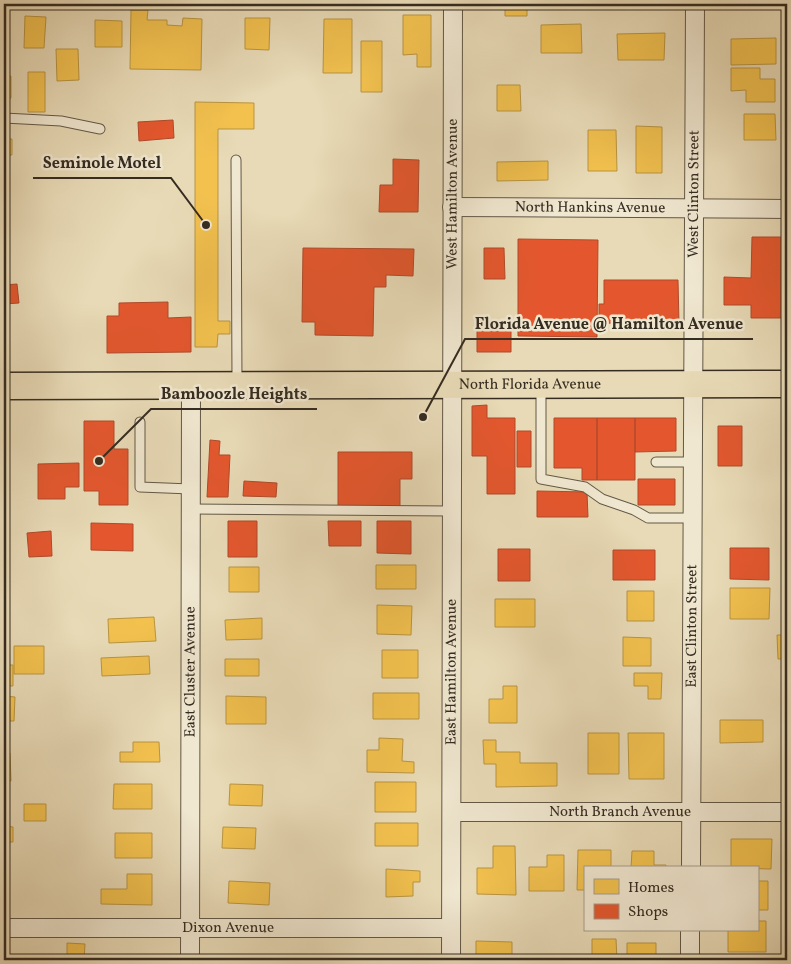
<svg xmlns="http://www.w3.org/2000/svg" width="791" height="964" viewBox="0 0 791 964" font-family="Vollkorn,serif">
  <rect width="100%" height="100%" fill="#e8dab6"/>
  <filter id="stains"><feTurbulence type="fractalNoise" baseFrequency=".004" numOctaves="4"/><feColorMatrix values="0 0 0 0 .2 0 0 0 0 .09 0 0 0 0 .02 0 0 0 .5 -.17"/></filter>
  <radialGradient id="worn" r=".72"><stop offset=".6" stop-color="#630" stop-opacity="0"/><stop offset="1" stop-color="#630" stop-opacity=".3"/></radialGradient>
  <path fill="#f2c14e" stroke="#b99440" d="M505,4H527V16H505Z
    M736,4H776V6H736Z
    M131,10H148L147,20H167V25L182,26L183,18L202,19L201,70L130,69Z
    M403,15H431V67H417V54L403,55Z
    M25,16L46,17L44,48H24Z
    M245,18H270L269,50L245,49Z
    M324,19H352V73H323Z
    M95,20L122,21V47H95Z
    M581,24L582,53H541V25Z
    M665,33L664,60H618L617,34Z
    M776,38V64L731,65V39Z
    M4,41H8V66H4Z
    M361,41H382V92H361Z
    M56,49H78L79,80L57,81Z
    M731,68H760V79H775V102H746V90L731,91Z
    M28,72H45V112H28Z
    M4,76H11V98H4Z
    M497,85H520L521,111H497Z
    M195,102L254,103V129H218V321H230V334H218L217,347H195Z
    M744,114H775L776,140H744Z
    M636,126L662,127V173H636Z
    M588,130H616L617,171H588Z
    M4,139H12V155H4Z
    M548,161V180L497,181V162Z
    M376,565H416V589H376Z
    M229,567H259V592H229Z
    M730,588H770L769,619H730Z
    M627,591H654V621H627Z
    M495,599H535V627H495Z
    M377,605L412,606L411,635L377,634Z
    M4,614H7L9,639H4Z
    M154,617L156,641L109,643L108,619Z
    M262,618V639L226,640L225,620Z
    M777,635H787V659H778Z
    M623,637L651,638V666H623Z
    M14,646H44V674H14Z
    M382,650H418V678H382Z
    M149,656L150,674L102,676L101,658Z
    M225,659H259V676H225Z
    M4,665H13V686H4Z
    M634,673H662L661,699H648V686H634Z
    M503,686H517V723H489V699H503Z
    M373,693H419V719H373Z
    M4,696L15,697L14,721H4Z
    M226,696L266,697V724H226Z
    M720,720H763V742L720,743Z
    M588,733H619V774H588Z
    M628,733H664V779H629Z
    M379,738L403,739L402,761L414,762V773L367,772V750H379Z
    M483,740H496V752H520V763H557V786L496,787V764H484Z
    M133,742H159L160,762H120V752H133Z
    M4,753H10L11,781H4Z
    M375,782H416V812H375Z
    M4,783L9,784V822L4,821Z
    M114,784H152V809H113Z
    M230,784L263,785L262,806L229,805Z
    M24,804H46V821H24Z
    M375,823H418V846H375Z
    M4,826L13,827V842H4Z
    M223,827L256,828L255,849L222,848Z
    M115,833H152V858H115Z
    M731,839H772L771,869L731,868Z
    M493,846H515L516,895L477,894V868H493Z
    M578,850H611V868H585V890H577Z
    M632,851H654V865H666V868H631Z
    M547,855H564V891H529V867H547Z
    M386,869L420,871V882H413V896L386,897Z
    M127,874H152V905L101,904V889H127Z
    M229,881L270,883L269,905L228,903Z
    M757,881H768V910H757Z
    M757,921H766V952H728V930H757Z
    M592,939H616L617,960H592Z
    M476,941L512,942V958L500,957V960H476Z
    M67,943L85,944L84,960H67Z
    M627,943H656V960H627Z"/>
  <path fill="#e4572e" stroke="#b04a2a" d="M173,120L174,138L139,141L138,122Z
    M393,159L419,160L418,212H379L380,185H393Z
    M752,237H787V318H751V305H724V277L751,278Z
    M518,239L598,240L597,337L518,336Z
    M303,248L414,249L413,276L386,275V287H374L373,336L315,335V322H302Z
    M484,248H504L505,279H484Z
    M604,280H678L679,324L599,323V304H604Z
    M17,284L19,303L4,304V285Z
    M168,302V318L191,317V352L107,353V316H119V303Z
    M477,323H511V352H477Z
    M487,405V418H515V494H487V456H472V406Z
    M554,418H597V480H582V468H554Z
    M597,418H635V480H597Z
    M635,418H676V451L635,452Z
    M84,421H114V449H128V505H99V491H84Z
    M718,426H742V466H718Z
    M517,431H531V467H517Z
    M210,440L220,441L219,455H230L228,497H207Z
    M338,452H412V479H400V507H338Z
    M79,463V487H65V499H38V464Z
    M638,479H675V505H638Z
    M244,481L277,483L276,497L243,496Z
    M537,491L587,492L588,517H537Z
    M228,521H257V557H228Z
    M328,521H361V546H329Z
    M377,521H411V554L377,553Z
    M91,523L133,524V551L91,550Z
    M51,531L52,556L29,557L27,533Z
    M730,548H769V580L730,579Z
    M498,549H530V581H498Z
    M613,550H655V580H613Z"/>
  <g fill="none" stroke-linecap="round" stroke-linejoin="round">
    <defs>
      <path id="service" d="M4,118L61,121L100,129
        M236,160L237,382
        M541,387V479L585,487L602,499L634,510L648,518H692
        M140,422V487L191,489
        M656,462H692
        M191,509L450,511"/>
      <g id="minor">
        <path id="s1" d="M452,207L787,209"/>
        <path id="s2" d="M452,812H787"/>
        <path id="s3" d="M691,868L695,4"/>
        <path id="s4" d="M4,928H451"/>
        <path id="s5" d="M190,960L191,385"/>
        <path id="s6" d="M451,960L453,4"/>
        <path d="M690,960V930"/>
      </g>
      <g id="primary">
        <path id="s7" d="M4,386L787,384"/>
      </g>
    </defs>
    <use href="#service" stroke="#625846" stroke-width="11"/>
    <use href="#minor" stroke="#625846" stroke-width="20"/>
    <use href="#primary" stroke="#352c21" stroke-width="29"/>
    <use href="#service" stroke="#f0e7d0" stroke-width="9"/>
    <use href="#minor" stroke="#f0e7d0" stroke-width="18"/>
    <use href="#primary" stroke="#e8dab6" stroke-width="26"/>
  </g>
  <g text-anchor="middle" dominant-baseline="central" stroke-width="5" stroke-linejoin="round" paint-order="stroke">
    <g font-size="15" fill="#352c21" stroke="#f0e7d0">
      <text stroke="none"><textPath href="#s6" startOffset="766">West Hamilton Avenue</textPath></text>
      <text stroke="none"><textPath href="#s3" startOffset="674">West Clinton Street</textPath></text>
      <text stroke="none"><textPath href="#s1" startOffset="138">North Hankins Avenue</textPath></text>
      <text stroke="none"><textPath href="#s7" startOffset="526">North Florida Avenue</textPath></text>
      <text stroke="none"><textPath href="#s3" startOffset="242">East Clinton Street</textPath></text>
      <text stroke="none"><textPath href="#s6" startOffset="288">East Hamilton Avenue</textPath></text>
      <text stroke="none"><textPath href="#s5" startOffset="288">East Cluster Avenue</textPath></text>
      <text stroke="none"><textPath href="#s2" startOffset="168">North Branch Avenue</textPath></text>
      <text stroke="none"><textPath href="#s4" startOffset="224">Dixon Avenue</textPath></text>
    </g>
  </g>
  <path fill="none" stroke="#352c21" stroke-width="2" d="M206 225L171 178H33M423 417L465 339H753M99 461L151 409H317"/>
  <g fill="#352c21" stroke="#f0e7d0" stroke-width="2">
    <circle cx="206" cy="225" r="5"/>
    <circle cx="423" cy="417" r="5"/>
    <circle cx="99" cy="461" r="5"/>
  </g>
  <g font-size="16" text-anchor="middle" font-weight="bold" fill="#352c21" stroke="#f0e7d0" stroke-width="5" stroke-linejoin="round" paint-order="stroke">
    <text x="102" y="168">Seminole Motel</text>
    <text x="609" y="329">Florida Avenue @ Hamilton Avenue</text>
    <text x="234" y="399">Bamboozle Heights</text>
  </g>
  <rect width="791" height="964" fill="none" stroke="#e8dab6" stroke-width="20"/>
  <rect x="5" y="5" width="781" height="954" fill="none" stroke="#352c21" stroke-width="2.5"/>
  <rect x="10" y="10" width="771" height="944" fill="none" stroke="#352c21"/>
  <rect x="584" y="866" width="175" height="65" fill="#f0e7d0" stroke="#a59c8a"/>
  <rect x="594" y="879" width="25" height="15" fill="#f2c14e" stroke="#a59c8a"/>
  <text x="628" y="892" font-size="15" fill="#352c21">Homes</text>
  <rect x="594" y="904" width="25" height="15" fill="#e4572e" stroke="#a59c8a"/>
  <text x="628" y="916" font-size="15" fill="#352c21">Shops</text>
  <rect width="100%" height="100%" filter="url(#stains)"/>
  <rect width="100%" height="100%" fill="url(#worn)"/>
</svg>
